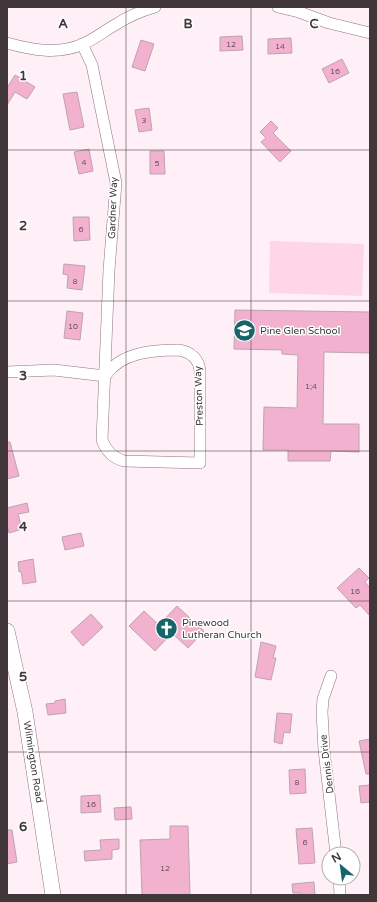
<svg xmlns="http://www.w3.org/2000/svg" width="377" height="902" viewBox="0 0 377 902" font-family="'Varela Round',sans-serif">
  <rect width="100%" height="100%" fill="#ffeff6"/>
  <path fill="#fed6e8" d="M270,241L364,244L362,296L269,293Z"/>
  <path fill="#f2b1cf" stroke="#bca4af" d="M242,36L243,50L220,51V37Z
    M291,38L292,53L268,54V39Z
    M141,40L154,44L145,71L132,67Z
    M342,59L349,73L329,83L322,69Z
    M15,75L35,87L27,99L15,92L7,105V88Z
    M77,92L84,127L70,130L63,94Z
    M149,108L152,130L139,132L135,110Z
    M271,121L278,128L273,133L291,151L280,162L261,142L266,138L260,132Z
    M89,149L93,171L79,174L74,152Z
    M150,151H164L165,174H150Z
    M73,217H89L90,240L74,241Z
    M64,264L85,266L82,290L67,288L68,275L63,274Z
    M235,310L370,312V353L324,352L323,424H359V452L331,451L330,461H288V450H263L264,407L297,408L298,355L282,354V350L234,349Z
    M67,311L83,313L80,340L64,338Z
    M7,442H10L19,476L7,479Z
    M27,503L29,512L18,514L22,529L9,533L7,524V508Z
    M81,533L84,546L65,550L62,537Z
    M33,559L36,582L23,584L21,571L19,572L18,562Z
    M359,568L369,578L365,582L370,588V616L360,605L356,608L337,588Z
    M177,606L204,631L188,648L172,633L155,651L129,626L144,611L159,625Z
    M91,614L103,627L83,646L71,632Z
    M261,642L276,646L273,658H276L271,680L255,677Z
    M65,699L66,713L48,715L46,704L55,703V701Z
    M277,713L292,714L290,733L284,732L282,744L274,742Z
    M370,739V774H366L359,741Z
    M305,769L306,793L290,794L289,770Z
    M370,785V802L361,803L359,786Z
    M100,795L101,812L81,813V796Z
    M131,807L132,819L115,820L114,808Z
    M170,826H188L190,895H142L140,840L170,839Z
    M312,828L315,863L299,864L296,829Z
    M7,830H12L17,862L7,864Z
    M119,839V849L112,850V859L85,861L84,851L101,850L100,840Z
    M314,882L315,895H300V893H293L292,884Z"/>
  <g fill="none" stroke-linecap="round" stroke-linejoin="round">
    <defs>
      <path id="street" d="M278,7L299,12L329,23L370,33
        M7,43C32,50 58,55 83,44C95,39 104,31 115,25C127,17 141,11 155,7
        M82,44L92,65L116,183L109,270L102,440C106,451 113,458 124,461L200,463V371C199,359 191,352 179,350C153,350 121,352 105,376
        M7,372L54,370L105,376
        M331,676L323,699L322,712L324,750L336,854
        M339,878L340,895"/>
      <path id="secondary" d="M7,631L25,712L53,895"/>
    </defs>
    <use href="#street" stroke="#8c757f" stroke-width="12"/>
    <use href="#secondary" stroke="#8c757f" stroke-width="16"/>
    <use href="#street" stroke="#fff" stroke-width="11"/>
    <use href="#secondary" stroke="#fff" stroke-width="15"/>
  </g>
  <path fill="none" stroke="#41373b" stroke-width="1" stroke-opacity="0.55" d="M126,7V895M251,7V895M7,150H370M7,301H370M7,451H370M7,601H370M7,752H370"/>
  <defs>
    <symbol id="school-disc" viewBox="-11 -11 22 22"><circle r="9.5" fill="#17656b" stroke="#fff"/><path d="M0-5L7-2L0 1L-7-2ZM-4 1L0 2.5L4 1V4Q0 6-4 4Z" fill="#fff"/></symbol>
    <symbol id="church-disc" viewBox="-11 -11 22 22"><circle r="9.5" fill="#17656b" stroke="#fff"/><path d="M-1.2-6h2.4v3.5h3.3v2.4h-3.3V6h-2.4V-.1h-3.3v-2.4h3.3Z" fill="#fff"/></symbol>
  </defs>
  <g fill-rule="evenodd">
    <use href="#school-disc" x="232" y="318" width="25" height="25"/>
    <use href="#church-disc" x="154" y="616" width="25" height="25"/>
  </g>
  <g text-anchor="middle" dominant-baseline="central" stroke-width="3" stroke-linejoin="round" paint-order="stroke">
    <g font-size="8" fill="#6d5660">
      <text x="231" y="44">12</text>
      <text x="280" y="46">14</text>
      <text x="335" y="71">16</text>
      <text x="144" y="120">3</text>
      <text x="84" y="162">4</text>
      <text x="157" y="163">5</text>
      <text x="81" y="229">6</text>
      <text x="75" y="281">8</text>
      <text x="73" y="326">10</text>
      <text x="311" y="386">1;4</text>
      <text x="355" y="591">16</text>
      <text x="297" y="782">8</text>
      <text x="91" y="804">16</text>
      <text x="305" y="842">6</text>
      <text x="165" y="868">12</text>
    </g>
    <g font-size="10" fill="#41373b" stroke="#fff">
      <text transform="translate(113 208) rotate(-88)">Gardner Way</text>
      <text transform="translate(199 396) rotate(-92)">Preston Way</text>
      <text transform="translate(33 762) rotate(81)">Wilmington Road</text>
      <text transform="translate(327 764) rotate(-97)">Dennis Drive</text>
    </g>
    <g font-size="10" fill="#41373b" stroke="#fff" text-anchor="start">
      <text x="260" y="331">Pine Glen School</text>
      <text x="182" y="623">Pinewood<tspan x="182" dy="12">Lutheran Church</tspan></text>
    </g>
  </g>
  <g font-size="13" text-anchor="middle" font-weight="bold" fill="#41373b" stroke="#fff" stroke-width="3" stroke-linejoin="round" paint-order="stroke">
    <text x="63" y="28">A</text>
    <text x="188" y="28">B</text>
    <text x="314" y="28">C</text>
    <text x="23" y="80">1</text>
    <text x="23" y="230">2</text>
    <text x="23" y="380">3</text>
    <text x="23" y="531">4</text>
    <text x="23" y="681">5</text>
    <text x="23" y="831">6</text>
  </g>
  <rect width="377" height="902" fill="none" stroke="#41373b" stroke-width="16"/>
  <g transform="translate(341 866) rotate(331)"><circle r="19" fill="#ffffff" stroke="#b3afb1"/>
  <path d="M0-3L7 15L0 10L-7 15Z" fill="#17656b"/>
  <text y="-6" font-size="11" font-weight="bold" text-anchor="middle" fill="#41373b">N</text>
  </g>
</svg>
